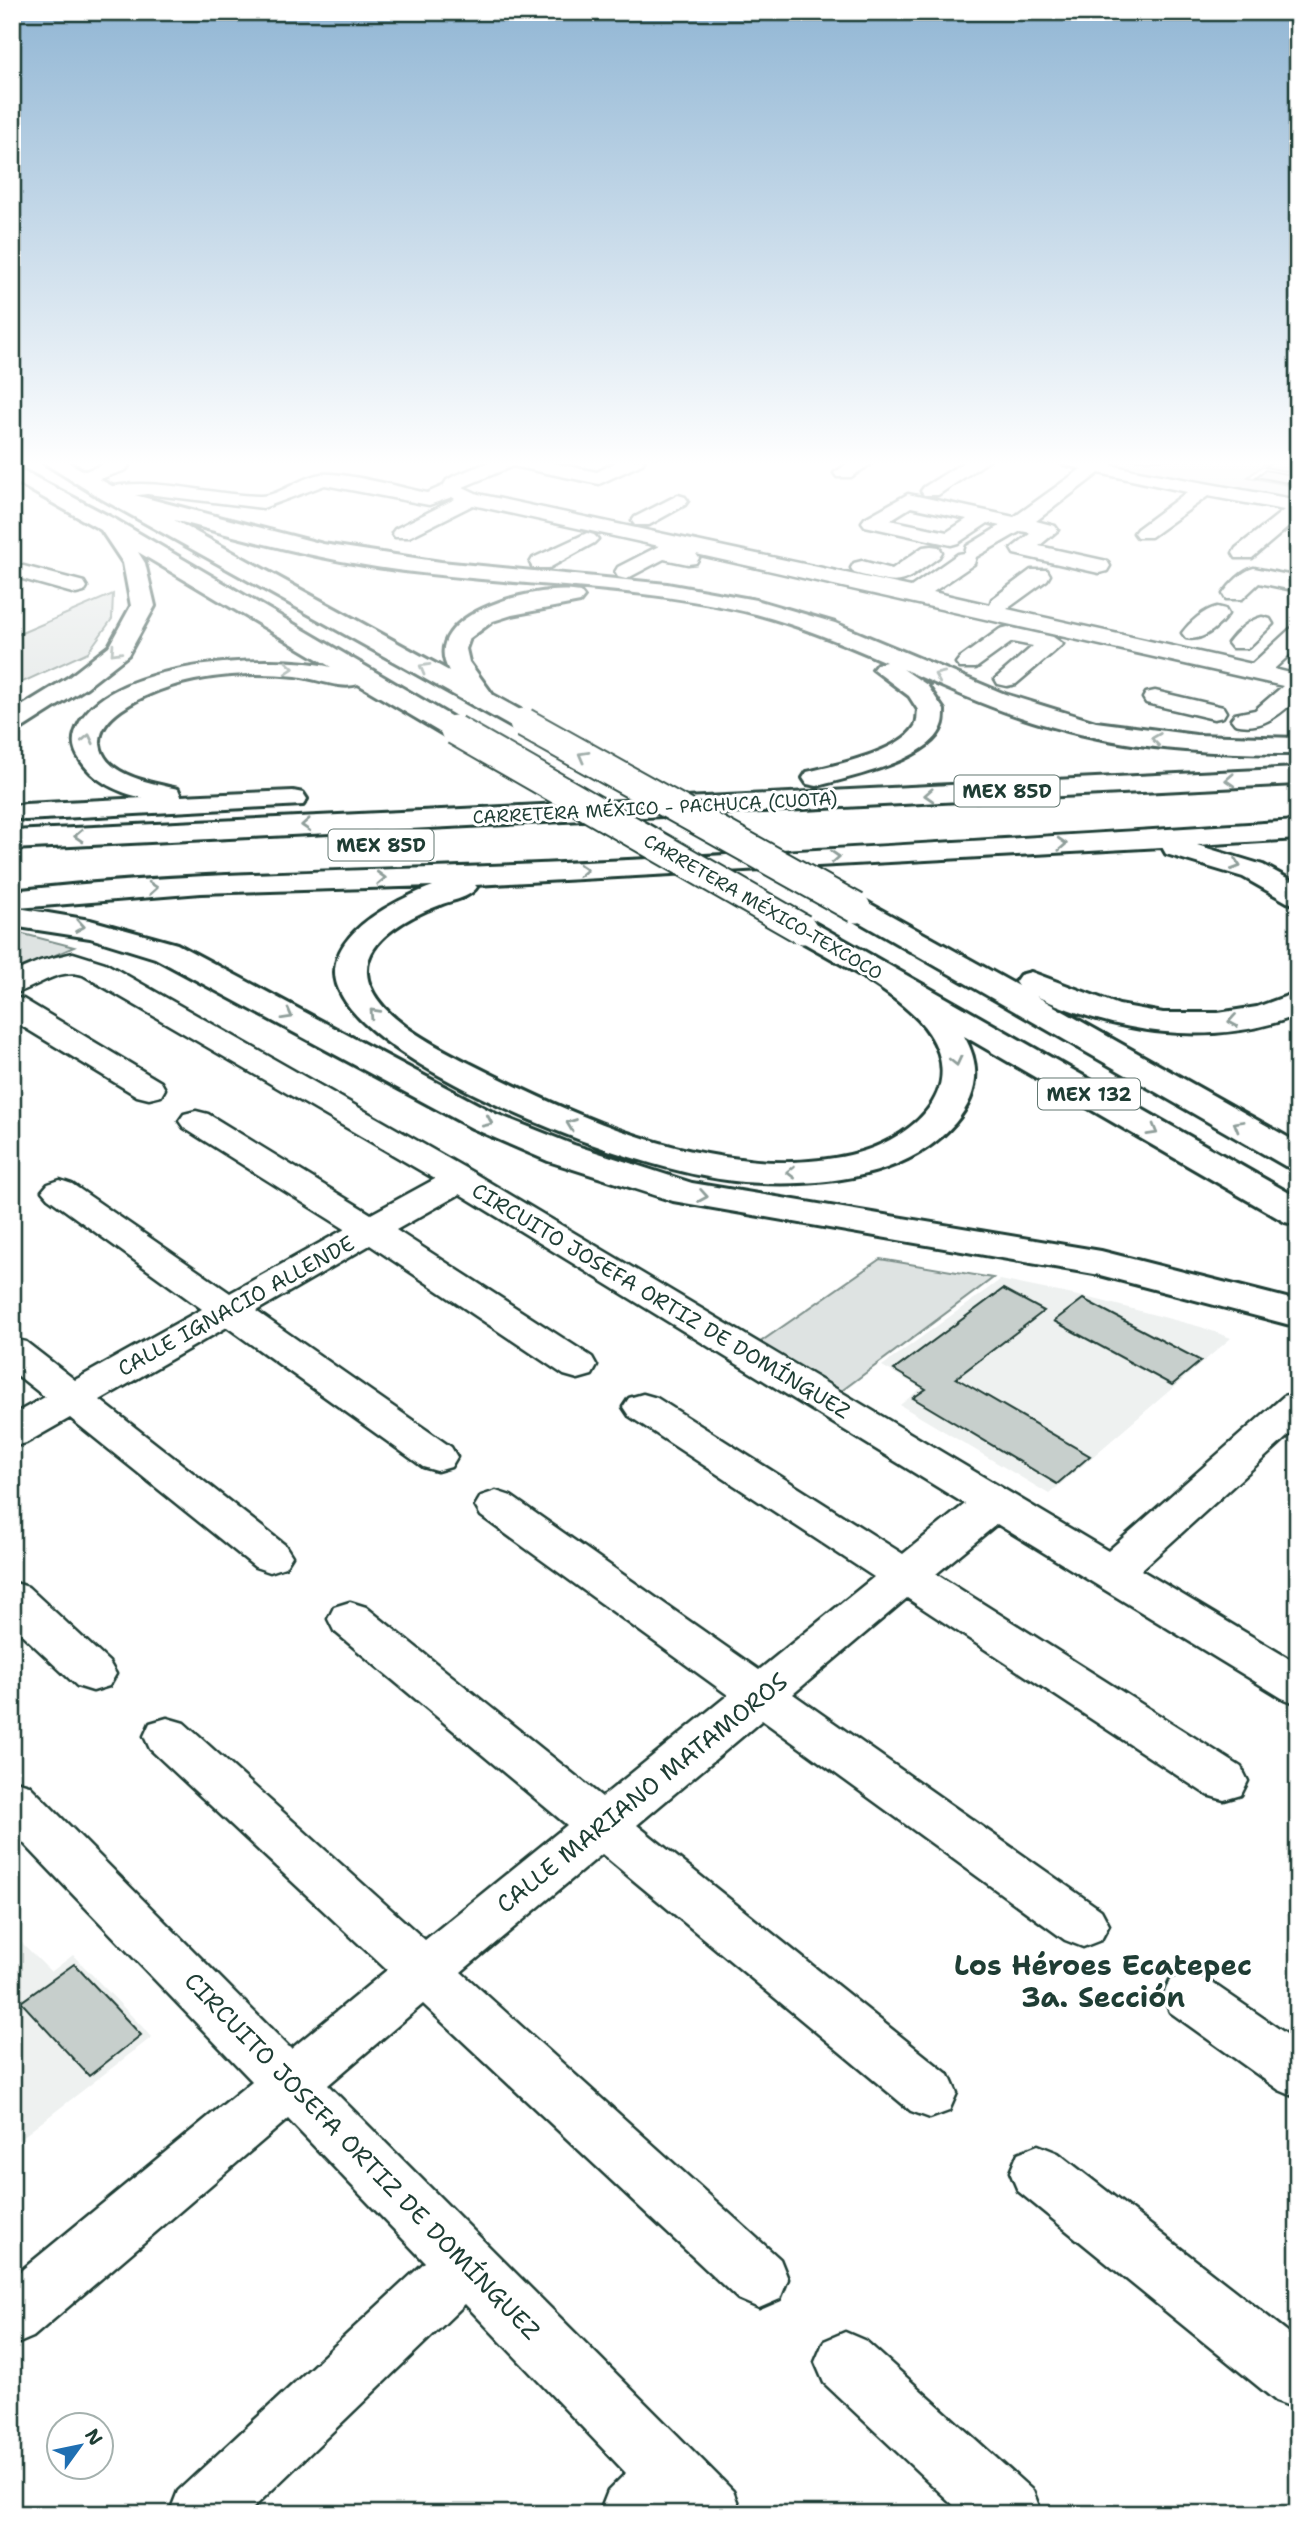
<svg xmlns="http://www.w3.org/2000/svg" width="1310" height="2526" viewBox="0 0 1310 2526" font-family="'Shantell Sans',sans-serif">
  <rect width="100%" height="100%" fill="#fff"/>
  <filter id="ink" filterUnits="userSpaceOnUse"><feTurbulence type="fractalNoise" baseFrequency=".0143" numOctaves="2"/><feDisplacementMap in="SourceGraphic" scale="14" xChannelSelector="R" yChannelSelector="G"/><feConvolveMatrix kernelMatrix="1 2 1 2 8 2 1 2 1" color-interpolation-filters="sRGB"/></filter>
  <g filter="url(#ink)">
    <path fill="#eef1f0" d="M1000,1280L1098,1300L1201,1327L1231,1338L1049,1494L900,1405L921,1388L882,1366Z
      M12,1933L51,1972L73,1955L152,2037L12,2145Z"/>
    <path fill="#dee3e2" stroke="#7e908b" stroke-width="2" d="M1123,460H1270L1248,477L1298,487V501L1115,466Z
      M113,594L112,619L88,652L12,687V637Z
      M12,931L74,947L12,974Z
      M880,1259L993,1278L840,1392L759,1343Z"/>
    <path fill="#c7cfcc" stroke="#1f3d34" stroke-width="2" d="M1274,460H1298V465L1290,472L1265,467Z
      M1265,470L1298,476V485L1256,477Z
      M1003,1289L1044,1311L956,1378L1090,1456L1057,1484L913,1398L926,1389L894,1370Z
      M1083,1299L1201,1361L1172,1385L1054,1321Z
      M74,1964L141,2035L89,2076L21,2002Z"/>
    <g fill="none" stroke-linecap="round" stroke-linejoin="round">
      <defs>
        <path id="minor" d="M97,460H122L129,466L126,470L88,483H74L71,479L74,475L102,465Z
          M494,460H540L597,472L620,460H645L642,464L599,484L513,466L463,487L478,494L911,587L958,554L965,553L967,546L1000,526L988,523L958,543L951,545L865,526L862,522L865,518L908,494L1014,517L1081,469L1062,464L1059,460H1115L1111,465L1133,470L1298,500V519L1252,558H1236L1233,553L1236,548L1284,510L1208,496L1151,537H1137L1134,533L1137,529L1187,492L1099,473L1036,521L1055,526L1058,530L1039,546L1107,561L1110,566L1107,571L1099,573L1014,554L1011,549L1031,533L1021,531L976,557L974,564L933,592L990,605L992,599L1031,570H1047L1050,575L1047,580L1007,609L1252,664L1290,629L1298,627V647L1274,669L1298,675V698C1279,715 1262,731 1235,724L1231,719L1235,714L1255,710L1283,686L696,554L699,558L696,563L688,564L664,559L626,579L618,577L615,572L618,567L659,546L473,505L409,537H395L392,533L395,529L455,499L452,497L429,505L325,485L263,508L147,494L106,499L99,497L96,493L99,489C154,475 205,495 260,496C280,496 300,477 321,474C340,471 404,488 427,493L443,486L447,480L454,476ZM911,507L967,519L947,532L890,520Z
          M853,460H877L851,477H837L834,473Z
          M967,460H990L938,495H924L921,491L924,487Z
          M678,495L685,497L688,501L685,505L649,525H635L632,521L635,517Z
          M587,533L594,535L598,539L594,543L549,568H533L530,563L533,558Z
          M931,546L939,547L942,552L939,557C897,587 904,586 854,573L851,568L854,563L862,561L892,569L923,547Z
          M12,563L84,582L87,587L84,592L76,594L12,576Z
          M1254,568L1298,577V591L1259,583L1242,599H1226L1223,594C1230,584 1242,571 1254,568Z
          M1217,607L1225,609L1228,614C1219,627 1202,642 1186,638L1182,633C1190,622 1204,610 1217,607Z
          M1262,617L1270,619L1273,624L1248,648H1232L1228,643C1236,632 1249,620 1262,617Z
          M1008,627L1053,637L1063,644L1016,684L1007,686L998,684L995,679L1033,646L1012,642L976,668H960L956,663L960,658L1000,629Z
          M1155,691L1223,707L1226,712L1223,717L1214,719L1146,703L1143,698L1146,693Z
          M73,953L105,963L472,1172L1108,1551L1284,1396L1298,1392V1427L1141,1570L1298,1664V1704L1282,1698L997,1524L936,1574L1241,1767L1248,1781L1241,1795L1224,1800L1207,1795L907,1598L793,1694L1101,1910L1109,1925L1101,1940L1083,1947L1065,1940L762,1720L637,1825L949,2075L957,2093L949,2111L930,2118L911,2111L602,1854L461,1972L780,2259L788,2279L780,2299L759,2308L738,2299L423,2004L328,2085L733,2491L742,2514H599L608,2491L626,2473L465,2304L247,2514H169L178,2491L425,2262L288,2119L33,2337L12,2346V2278L252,2081L12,1831V1780L29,1785L291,2049L387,1970L150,1749L144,1736L150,1723L167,1718L184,1723L425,1940L567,1825L334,1631L328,1619L334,1607L350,1602L366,1607L602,1797L728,1695L481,1516L475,1506L481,1496L496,1491L511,1496L759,1670L874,1577L629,1416L623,1407L629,1398L643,1394L657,1398L903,1554L965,1504L460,1194L396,1230L592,1357L597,1366L592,1375L578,1379L564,1375L370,1245L256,1311L451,1447L457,1457L451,1467L437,1471L423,1467L227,1327L100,1400L285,1545L292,1556L285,1567L270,1572L255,1567L70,1418L26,1443L12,1447V1415L45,1397L12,1371V1339L26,1342L75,1380L202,1309L48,1198L42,1191L48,1184L60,1180L72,1184L230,1293L345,1229L184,1128L179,1121L184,1114L196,1111L208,1114L371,1214L435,1179L83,975C58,967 37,988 12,994V973L40,961Z
          M12,997L23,999L161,1082L165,1089L161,1096L149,1099L137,1096L12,1020Z
          M12,1582L28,1587L109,1662L116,1674L109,1686L93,1691L77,1686L12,1625Z
          M1189,1973L1208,1980L1298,2042V2098L1279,2090L1170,2012L1163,1996L1170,1980Z
          M1038,2145L1058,2153L1298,2340V2409L1276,2401L1018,2191L1010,2172L1018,2153Z
          M845,2332L866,2341L1033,2491L1042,2514H963L824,2383L815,2362L824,2341Z"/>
        <path id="highway" d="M39,460H64L123,492L323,544L441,562L667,584L756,600L835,623L1005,694L1096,722L1196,735L1298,738V754C1215,754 1133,750 1053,727C1001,713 952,691 903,669L927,685L944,710C944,715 944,722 942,726C931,760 848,778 817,786L807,784L803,778L807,772C835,765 900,752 915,726C918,722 917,715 918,710L909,696L873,669L877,664L886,662C843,643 801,626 756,614C639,585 516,586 397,570C321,560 247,540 174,520L449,671C416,612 544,583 580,592L584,597L580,602L512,615L493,621L470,638L466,649L469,662L493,695L533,717L537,723L533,729L524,731L515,729L102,499Z
          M12,465L118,521L464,724L468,730L464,736L455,738L446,736L358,684C341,690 315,678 296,676C239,670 170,676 121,710C110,718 99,729 100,744C104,776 152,783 178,789L181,796L293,791L303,793L307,799L303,805L25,820L15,818L12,810L15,806L25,804L143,798C118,792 95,782 81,761C71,747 72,736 80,722C114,661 271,653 331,667L138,552L145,563L155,606L128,655L87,687L21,729L12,731V712L69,677L109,646L131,606L123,563L101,530L12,480Z
          M1298,768V784L12,849V831Z
          M1298,821V839L1197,845L1263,865L1298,884V905L1287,902L1243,877L1166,854L1162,847L475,885L477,887C470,898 452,900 440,905C413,915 365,938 367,973C370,1015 439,1048 471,1064C556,1107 645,1148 740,1159C775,1164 815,1163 850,1155C906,1142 969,1095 929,1033C906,997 829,957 791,936L787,929L791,922L802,920L813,922L1298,1198V1225L1285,1222L964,1036C982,1067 978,1096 955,1123C905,1181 815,1187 743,1182C709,1179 673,1170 640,1160C576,1143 335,1049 335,972C336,928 399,899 433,886L201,893L18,908L90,920L177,944L496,1114L574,1145L692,1183L1101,1251L1298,1301V1327L1100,1275L673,1201L548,1161L472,1128L155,958L90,938L12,926V891C180,872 348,872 516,865C777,854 1037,837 1298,821Z
          M856,899L867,902L1018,986L1015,982L1020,975L1031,972L1119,1005L1163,1013H1218L1257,1007L1298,992V1015C1212,1048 1118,1034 1036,996L1298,1143V1169L1285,1166L845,914L841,908L845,902Z"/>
      </defs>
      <use href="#minor" stroke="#1f3d34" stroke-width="5"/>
      <use href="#highway" stroke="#1f3d34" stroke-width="6"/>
      <use href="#minor" fill="#fff" fill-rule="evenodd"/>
      <use href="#highway" fill="#fff" fill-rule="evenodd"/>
      <defs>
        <path id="highway-bridge" d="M524,723L856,908
          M455,730L802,929"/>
      </defs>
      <use href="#highway-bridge" stroke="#1f3d34" stroke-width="33" stroke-linecap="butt"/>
      <use href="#highway-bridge" stroke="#fff" stroke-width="29"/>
    </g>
    <defs><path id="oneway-chevron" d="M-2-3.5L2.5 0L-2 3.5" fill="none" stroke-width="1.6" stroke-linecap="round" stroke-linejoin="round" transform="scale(1.75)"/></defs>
    <g stroke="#8f9e9a">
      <use href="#oneway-chevron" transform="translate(115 651) rotate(133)"/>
      <use href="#oneway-chevron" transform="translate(289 668) rotate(4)"/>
      <use href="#oneway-chevron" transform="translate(424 668) rotate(-151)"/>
      <use href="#oneway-chevron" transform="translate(939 676) rotate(-156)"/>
      <use href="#oneway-chevron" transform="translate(88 739) rotate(-78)"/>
      <use href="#oneway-chevron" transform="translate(1156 739) rotate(-172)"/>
      <use href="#oneway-chevron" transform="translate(583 756) rotate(-151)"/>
      <use href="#oneway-chevron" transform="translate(1230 780) rotate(177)"/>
      <use href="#oneway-chevron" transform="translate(929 795) rotate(177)"/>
      <use href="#oneway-chevron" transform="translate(306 825) rotate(177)"/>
      <use href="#oneway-chevron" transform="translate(79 836) rotate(177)"/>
      <use href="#oneway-chevron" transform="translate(1062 844) rotate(-3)"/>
      <use href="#oneway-chevron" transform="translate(835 857) rotate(-3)"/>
      <use href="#oneway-chevron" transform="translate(1236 865) rotate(18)"/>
      <use href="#oneway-chevron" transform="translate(583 870) rotate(-3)"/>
      <use href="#oneway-chevron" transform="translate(381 878) rotate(-2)"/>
      <use href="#oneway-chevron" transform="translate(153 888) rotate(-4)"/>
      <use href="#oneway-chevron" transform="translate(80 926) rotate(10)"/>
      <use href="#oneway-chevron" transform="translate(374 1013) rotate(-133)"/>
      <use href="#oneway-chevron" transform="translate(288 1015) rotate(29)"/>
      <use href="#oneway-chevron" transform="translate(1233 1021) rotate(171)"/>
      <use href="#oneway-chevron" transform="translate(956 1061) rotate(77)"/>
      <use href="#oneway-chevron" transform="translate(488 1122) rotate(24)"/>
      <use href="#oneway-chevron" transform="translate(571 1124) rotate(-159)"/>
      <use href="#oneway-chevron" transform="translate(1238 1125) rotate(-150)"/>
      <use href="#oneway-chevron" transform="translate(1153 1131) rotate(30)"/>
      <use href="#oneway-chevron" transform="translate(791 1172) rotate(179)"/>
      <use href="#oneway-chevron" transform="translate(703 1196) rotate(10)"/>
    </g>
  </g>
  <linearGradient id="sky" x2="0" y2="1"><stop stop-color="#91b6d4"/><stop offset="0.57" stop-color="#fff"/><stop offset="1" stop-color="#fff" stop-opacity="0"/></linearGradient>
  <rect width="1310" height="813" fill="url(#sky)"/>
  <g text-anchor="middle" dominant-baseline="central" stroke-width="6" stroke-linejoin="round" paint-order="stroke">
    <g font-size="18" fill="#1f3d34" stroke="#fff">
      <text transform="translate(655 808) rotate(-3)">CARRETERA MÉXICO - PACHUCA (CUOTA)</text>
      <text transform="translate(763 907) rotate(30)">CARRETERA MÉXICO-TEXCOCO</text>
    </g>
    <g fill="#fff" stroke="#627771" stroke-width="2">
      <rect x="954.5" y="775.5" width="105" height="31" rx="5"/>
      <rect x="328.5" y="829.5" width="105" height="31" rx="5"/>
      <rect x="1038" y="1078.5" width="102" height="31" rx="5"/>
    </g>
    <g font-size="19" font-weight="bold" fill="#1f3d34">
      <text x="1007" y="791">MEX 85D</text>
      <text x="381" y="845">MEX 85D</text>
      <text x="1089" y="1094">MEX 132</text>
    </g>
    <g font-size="21" fill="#1f3d34" stroke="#fff">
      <text transform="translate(661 1301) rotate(31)">CIRCUITO JOSEFA ORTIZ DE DOMÍNGUEZ</text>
      <text transform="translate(236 1306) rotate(-29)">CALLE IGNACIO ALLENDE</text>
    </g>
    <g font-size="24" fill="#1f3d34" stroke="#fff">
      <text transform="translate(642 1793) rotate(-39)">CALLE MARIANO MATAMOROS</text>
      <text transform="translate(362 2156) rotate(46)">CIRCUITO JOSEFA ORTIZ DE DOMÍNGUEZ</text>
    </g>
    <g font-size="28" font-weight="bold" fill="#1f3d34" stroke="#fff">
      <text x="1103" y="1965">Los Héroes Ecatepec<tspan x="1103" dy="32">3a. Sección</tspan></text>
    </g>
  </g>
  <rect width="1310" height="2526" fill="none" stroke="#fff" stroke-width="42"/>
  <rect x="21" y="21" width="1268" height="2484" fill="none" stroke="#1f3d34" stroke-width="2.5" filter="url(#ink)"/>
  <g transform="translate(80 2446) rotate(57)"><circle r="33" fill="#ffffff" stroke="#a5b1ae" stroke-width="2"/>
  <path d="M0-5L12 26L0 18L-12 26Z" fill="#1f6fb2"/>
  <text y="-10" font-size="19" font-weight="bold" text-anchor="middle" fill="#1f3d34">N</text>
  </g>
</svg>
